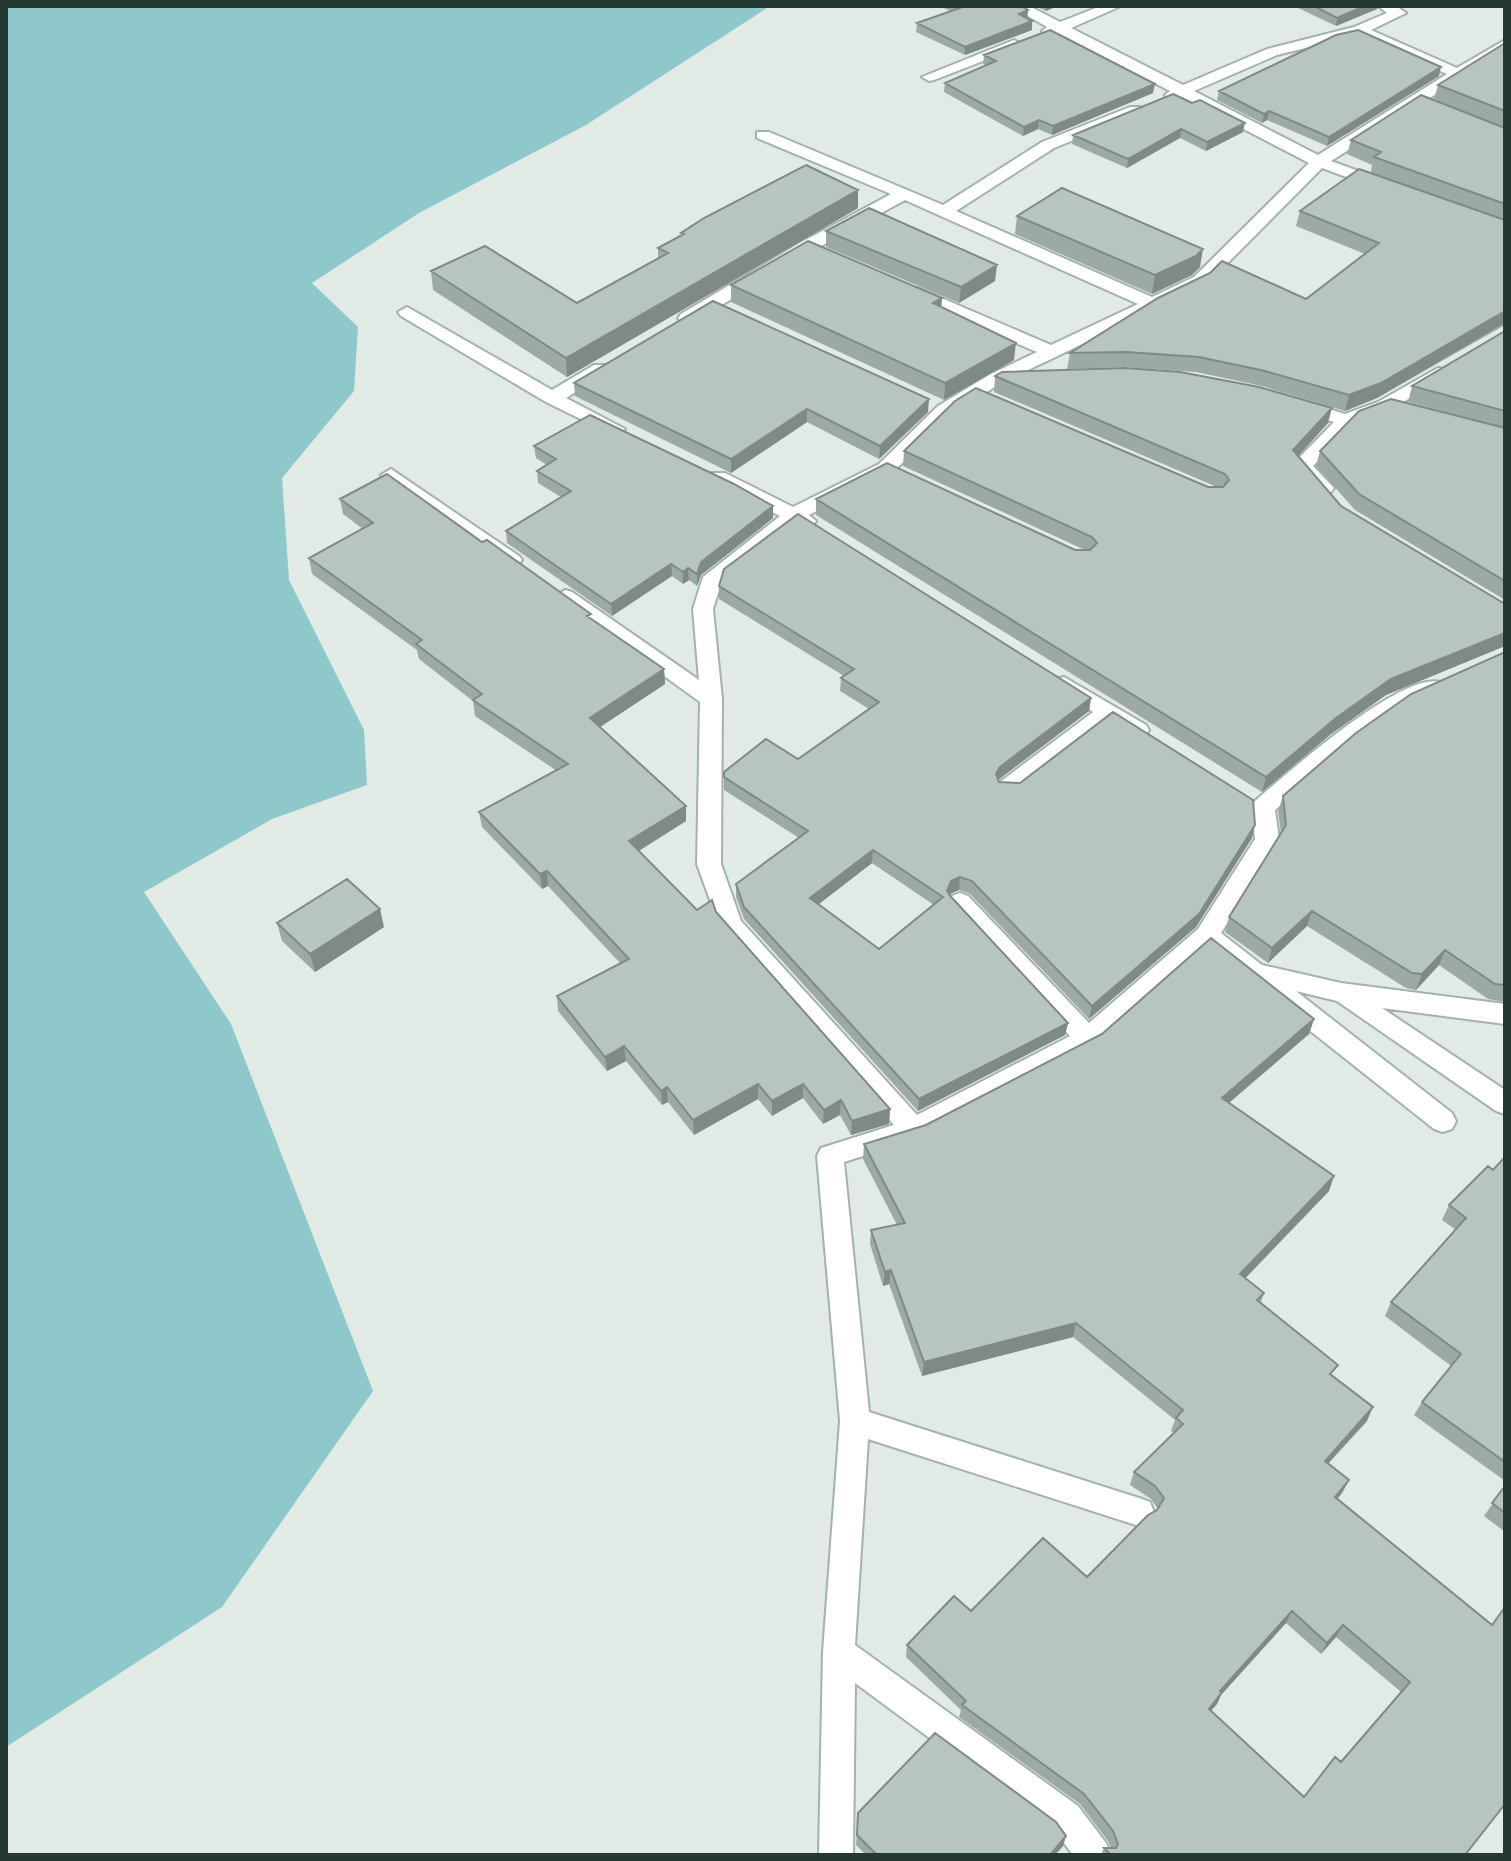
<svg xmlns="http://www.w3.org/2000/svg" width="1511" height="1861" viewBox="0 0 1511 1861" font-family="'Exo 2',sans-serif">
  <rect width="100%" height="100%" fill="#e2eae6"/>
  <path fill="#8fc8ca" d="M6,6H770L586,125L419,213L312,283L358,327L354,391L282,478L289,580L364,730L367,785L272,819L144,892L231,1024L373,1391L222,1607L6,1747Z"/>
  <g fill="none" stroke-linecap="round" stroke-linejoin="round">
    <defs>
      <path id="minor" d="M1011,6H1029L1060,22L1101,6H1121L1071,28L1183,85L1267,49L1354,27L1387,13L1378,6H1396L1406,13L1371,30L1457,68L1505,40V50L1331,161L1388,182V188H1376L1322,168L1206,285L1001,383L952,414L893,472L809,515L816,521L813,525L806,527L795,523L722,580L713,609L722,699L721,864L741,921L917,1115L1070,1036L952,908L948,902L952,896L960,893L968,896L1089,1023L1198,929L1255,839L1252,807L1255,801C1285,775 1402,671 1440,682L1443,687L1440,692L1372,730L1275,810L1279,839L1221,933L1262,965L1341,983L1505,1004V1024L1382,1008L1505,1090V1114L1496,1111L1337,1001L1296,991L1452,1113L1456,1121L1452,1129L1443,1132L1434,1129L1207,949L1097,1046L923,1137L844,1162L869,1412L1139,1498L1150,1502L1154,1512L1150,1522L1139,1526L868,1439L855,1645L1078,1806L1106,1843L1111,1855H1073L1054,1830L855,1683L853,1855H819L823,1652L840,1421L817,1156L821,1148L894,1125L719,925L697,864L700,702L555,597L565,590L572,592L699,680L693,609L703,577L780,516L711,481L708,477L711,473H725L793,507L879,464L938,406L989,375L1037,352L906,296L903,292L906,288H918L1051,345L1138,304L905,200L812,251L693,322H681L678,318L681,314L800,243L891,194L757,138V132H769L943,205L1042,142L1130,107H1140V113L1054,148L956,211L1152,297L1194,277L1309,163L1182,97L1168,98L1165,95L1170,91L1058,33L1044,34L1042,31L1047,27ZM1358,35L1447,74L1318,155L1194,91L1277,55Z
        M1014,40L1021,44L1019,47L934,80L929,81L922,77Z
        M407,307L552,390L594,365H606L609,369L606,373L566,398L625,429L616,435L609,433L546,402L401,316L398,312Z
        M1438,368L1444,369L1447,373L1444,377L1392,409L1353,424L1313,466L1334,488L1331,492H1317L1295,470L1292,466L1295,462L1334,422L1293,410L1291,406L1293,402L1300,400L1345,414L1378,402Z
        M391,469L519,556L522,560L519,564H505L384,479L381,475Z
        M1064,677L1146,725L1149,730L1146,735L1138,738L1109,722L1016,794H1000L997,788L1000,782L1093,712L1056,689L1053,684L1056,679Z"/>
    </defs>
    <use href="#minor" stroke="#a5b1ac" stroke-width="4"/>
    <use href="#minor" fill="#fff" fill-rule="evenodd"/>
  </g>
  <path fill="#9da9a3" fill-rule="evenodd" d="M940,6H1021L1028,10L1027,18L1032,21V30L965,55L916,32L917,23L950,11Z
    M1035,6H1058L1046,11Z
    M1294,6H1378L1377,9L1336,26Z
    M1505,43V325L1377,398L1345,411L1262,386L1196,372L1123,367L1067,369L1070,353L1306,299L1365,254L1296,226L1300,211L1371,172L1372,165L1347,154L1351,140L1485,120L1434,99L1438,85Z
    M984,55L1153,93L1052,135L1038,129L1023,136L944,92L945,83L986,65L983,64Z
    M1439,76L1327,146L1267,120L1262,123L1217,100L1219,91Z
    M1173,94L1243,132L1206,151L1180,138L1127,168L1072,144L1073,135Z
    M858,190V208L567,377L433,290L431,271L577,303L658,258V248L681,236V233Z
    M1017,216L1200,267L1192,275L1152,294L1015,234Z
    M826,231L995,281L959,303L826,247Z
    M731,285L941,307L1014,360L944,400L731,302Z
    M1505,331V428L1408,402L1412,386Z
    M995,376L1328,423L1298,456L1341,506L1505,604V646L1386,695L1331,734L1262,792L816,515V499L1075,550H1085L903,466L904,451L1217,487L994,392Z
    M574,383L928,412L879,459L807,422L731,473L575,396Z
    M1505,428V600L1355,510L1316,466L1320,451Z
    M534,446L773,518L701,575L697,586L689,580L683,584L672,576L612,616L507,543L506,531L561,497L538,483L537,471L547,465L536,458Z
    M340,499L482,542L592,620L664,669L665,684L600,727L686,806V821L639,851L697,910L716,912L890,1109L889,1124L851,1135L840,1115L823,1124L803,1098L772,1116L758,1099L694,1135L668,1102L662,1105L626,1061L607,1071L558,1011L557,996L620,963L548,886L542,889L482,827L479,812L557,771L475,716L473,701L419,659L417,650L312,574L309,558L363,529L343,514Z
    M719,586L1091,698L1089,711L998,780L999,782L1252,838L1196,927L1089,1019L970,894L959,890L950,894L1068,1023L1065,1035L918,1111L744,919L736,897V884L799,838L724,790V772L798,759L869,709L840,691L841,678L844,676L719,599ZM872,863L934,905L879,949L818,904Z
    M1505,652V1002L1488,999L1439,965L1416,990L1406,988L1307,926L1268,963L1225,932L1229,917L1281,834L1278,811L1283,796Z
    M277,923L384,927L315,972L282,941Z
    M1314,1019L1309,1034L1229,1103L1329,1191L1245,1278L1264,1293L1261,1302L1333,1376L1367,1421L1328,1464L1349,1480L1342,1493L1337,1499L1492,1625L1465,1855H1101L1104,1848H1111L1108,1841L1080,1804L959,1717L961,1710L906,1657L907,1645L971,1611L1087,1577L1158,1509L1151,1499L1130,1485L1134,1472L1174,1433L1171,1431L1175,1420L1073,1337L922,1376L889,1284L883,1286L870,1244L871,1230L897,1225L863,1159L864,1144ZM1286,1623L1321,1654L1336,1637L1401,1692L1341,1762L1304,1797L1211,1711L1217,1704L1221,1695Z
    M1505,1157V1481L1414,1415L1422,1402L1451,1366L1385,1316L1391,1302L1456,1230L1442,1220L1449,1205L1493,1170Z
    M1505,1486V1532L1484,1516Z
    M858,1813L1066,1836L1063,1846L1055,1855H866L856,1845Z"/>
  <path fill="#808a85" d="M1046,6H1058L1046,11Z
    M1365,6H1378L1377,9L1336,26L1337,18Z
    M1028,10L1027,19L1019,14Z
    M1032,21V30L965,55V47Z
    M1441,67L1439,76L1327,146L1329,137Z
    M1155,84L1153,93L1052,135L1053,126Z
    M1269,111L1267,120L1262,123L1264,114Z
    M1039,120L1038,129L1023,136L1024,127Z
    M1245,123L1243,132L1206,151L1207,142Z
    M1181,129L1180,138L1127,168L1128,159Z
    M858,190V208L567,377L566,358Z
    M1203,249L1200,267L1192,275L1152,294L1155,275Z
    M997,265L995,281L959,303L961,287Z
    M942,298L941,314L933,303Z
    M1505,311L1503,324L1377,398L1345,411L1349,395Z
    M1016,343L1014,360L944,400L945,383Z
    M929,399L928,412L879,459L880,446Z
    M1332,408L1328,423L1289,466L1293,450Z
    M807,409V422L731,473V459Z
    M773,506V518L701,575L697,586V574L701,562Z
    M671,564L672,576L612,616L611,604Z
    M688,568L689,580L683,584V572Z
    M1505,633V646L1386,695L1331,734L1262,792L1266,777L1336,718L1391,679Z
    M664,669L665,684L591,733L590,718Z
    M1091,698L1089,711L998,780L996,774L1000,767Z
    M686,806V821L630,856L629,841Z
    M1255,825L1252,838L1196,927L1089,1019L1092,1006Z
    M873,850L872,863L810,911V898Z
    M547,871L548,886L542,889L540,874Z
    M960,877L959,890L950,894L947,891L951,881Z
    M380,909L384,927L315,972L310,954Z
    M1312,911L1307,926L1268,963L1272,948Z
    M1445,950L1439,965L1416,990L1422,974Z
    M1314,1019L1309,1034L1217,1113L1222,1098Z
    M1068,1023L1065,1035L918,1111L919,1099Z
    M624,1046L626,1061L607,1071L605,1057Z
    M758,1084V1099L694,1135L693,1120Z
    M803,1084V1098L772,1116V1101Z
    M667,1087L668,1102L662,1105L661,1091Z
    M841,1100L840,1115L823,1124L824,1110Z
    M890,1109L889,1124L851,1135L852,1121Z
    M1334,1176L1329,1191L1235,1289L1240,1274Z
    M891,1270L889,1284L883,1286L885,1272Z
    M1076,1323L1073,1337L922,1376L924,1362Z
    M1373,1407L1367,1421L1318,1474L1325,1461Z
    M1349,1480L1342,1493L1328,1510L1335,1497Z
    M1292,1611L1286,1623L1221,1695L1217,1704L1203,1720L1220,1691Z
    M1343,1625L1336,1637L1321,1654L1327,1643Z
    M1066,1836L1063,1846L1055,1855H1050Z"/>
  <path fill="#b7c5be" stroke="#808a85" stroke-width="2" fill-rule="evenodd" d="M957,6H1021L1028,10L1019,14L1032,21L965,47L917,23L960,8Z
    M1314,6H1365L1337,18Z
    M1050,30L1155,84L1053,126L1039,120L1024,127L945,83L996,61L984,55Z
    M1358,30L1441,67L1329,137L1269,111L1264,114L1219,91L1336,35Z
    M1505,43V111L1438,85Z
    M1173,94L1192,103L1200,100L1245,123L1207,142L1181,129L1128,159L1073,135Z
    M1421,95L1505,128V204L1374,157L1381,152L1351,140Z
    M806,165L858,190L566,358L431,271L485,246L577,303L668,253L658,248L684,234L681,233L704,218Z
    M1359,169L1505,220V311L1381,383L1349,395L1265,371L1199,357L1126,352L1070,353L1158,298L1210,273L1222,261L1306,299L1379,243L1300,211Z
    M1062,188L1203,249L1196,256L1155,275L1017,216Z
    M869,208L997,265L961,287L826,231Z
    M808,241L942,298L933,303L1016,343L945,383L731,285Z
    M713,301L929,399L880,446L807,409L731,459L574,383Z
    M1505,331V411L1412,386Z
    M1125,368L1180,372L1259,387L1332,408L1293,450L1341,506L1505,604V633L1391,679L1336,718L1266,777L816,499L887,463L1075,550H1090L1097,543L1092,537L904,451L955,401L976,388L1208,487H1223L1229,480L1225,474L995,376L1002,372Z
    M1391,399L1505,428V581L1359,494L1320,451L1359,411Z
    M590,415L734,484L773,506L701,562L697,574L688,568L683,572L671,564L611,604L506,531L571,491L537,471L556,459L534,446Z
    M387,474L482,542L487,540L591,614L587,616L664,669L590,718L686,806L629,841L697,910L712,900L716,912L890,1109L852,1121L841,1100L824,1110L803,1084L772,1101L758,1084L693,1120L667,1087L661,1091L624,1046L605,1057L557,996L629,959L547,871L540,874L479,812L568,764L473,700L482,694L416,644L422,640L309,558L373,523L340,499Z
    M798,514L1091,698L1000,767L996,774L999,782L1020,783L1113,712L1253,800L1255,825L1199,914L1092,1006L972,881L960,877L951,881L947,891L951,897L1068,1023L919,1099L744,907L736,884L808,831L724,777V772L766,739L798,759L879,702L841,678L854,669L719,586L724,569ZM873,850L943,897L879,949L810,898Z
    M1505,652V985L1495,984L1445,950L1422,974L1412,973L1312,911L1272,948L1229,917L1286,825L1283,796L1356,733L1411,694Z
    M347,879L380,909L310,954L277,923Z
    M1211,938L1314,1019L1222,1098L1334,1176L1240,1274L1264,1293L1257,1300L1338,1365L1330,1374L1373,1407L1325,1461L1349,1480L1335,1497L1492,1625L1505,1607V1804L1465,1855H1111L1104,1848H1116L1118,1844L1113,1831L1084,1794L962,1705L966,1701L907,1645L954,1596L971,1611L1043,1538L1087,1577L1148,1515L1157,1510L1164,1498L1155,1486L1134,1472L1183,1424L1176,1418L1183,1410L1076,1323L924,1362L891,1270L885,1272L871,1230L905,1223L864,1144L926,1125L1102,1034ZM1292,1611L1327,1643L1343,1625L1410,1682L1341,1762L1335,1757L1304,1797L1209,1709L1222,1692L1220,1691Z
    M1505,1157V1462L1422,1402L1461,1354L1391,1302L1466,1218L1449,1205L1488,1166L1493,1170Z
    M1505,1486V1513L1492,1503Z
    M935,1733L1056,1822L1066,1836L1050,1855H877L857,1835L858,1813Z"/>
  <rect width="1511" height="1861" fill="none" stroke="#243931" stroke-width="16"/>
</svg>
